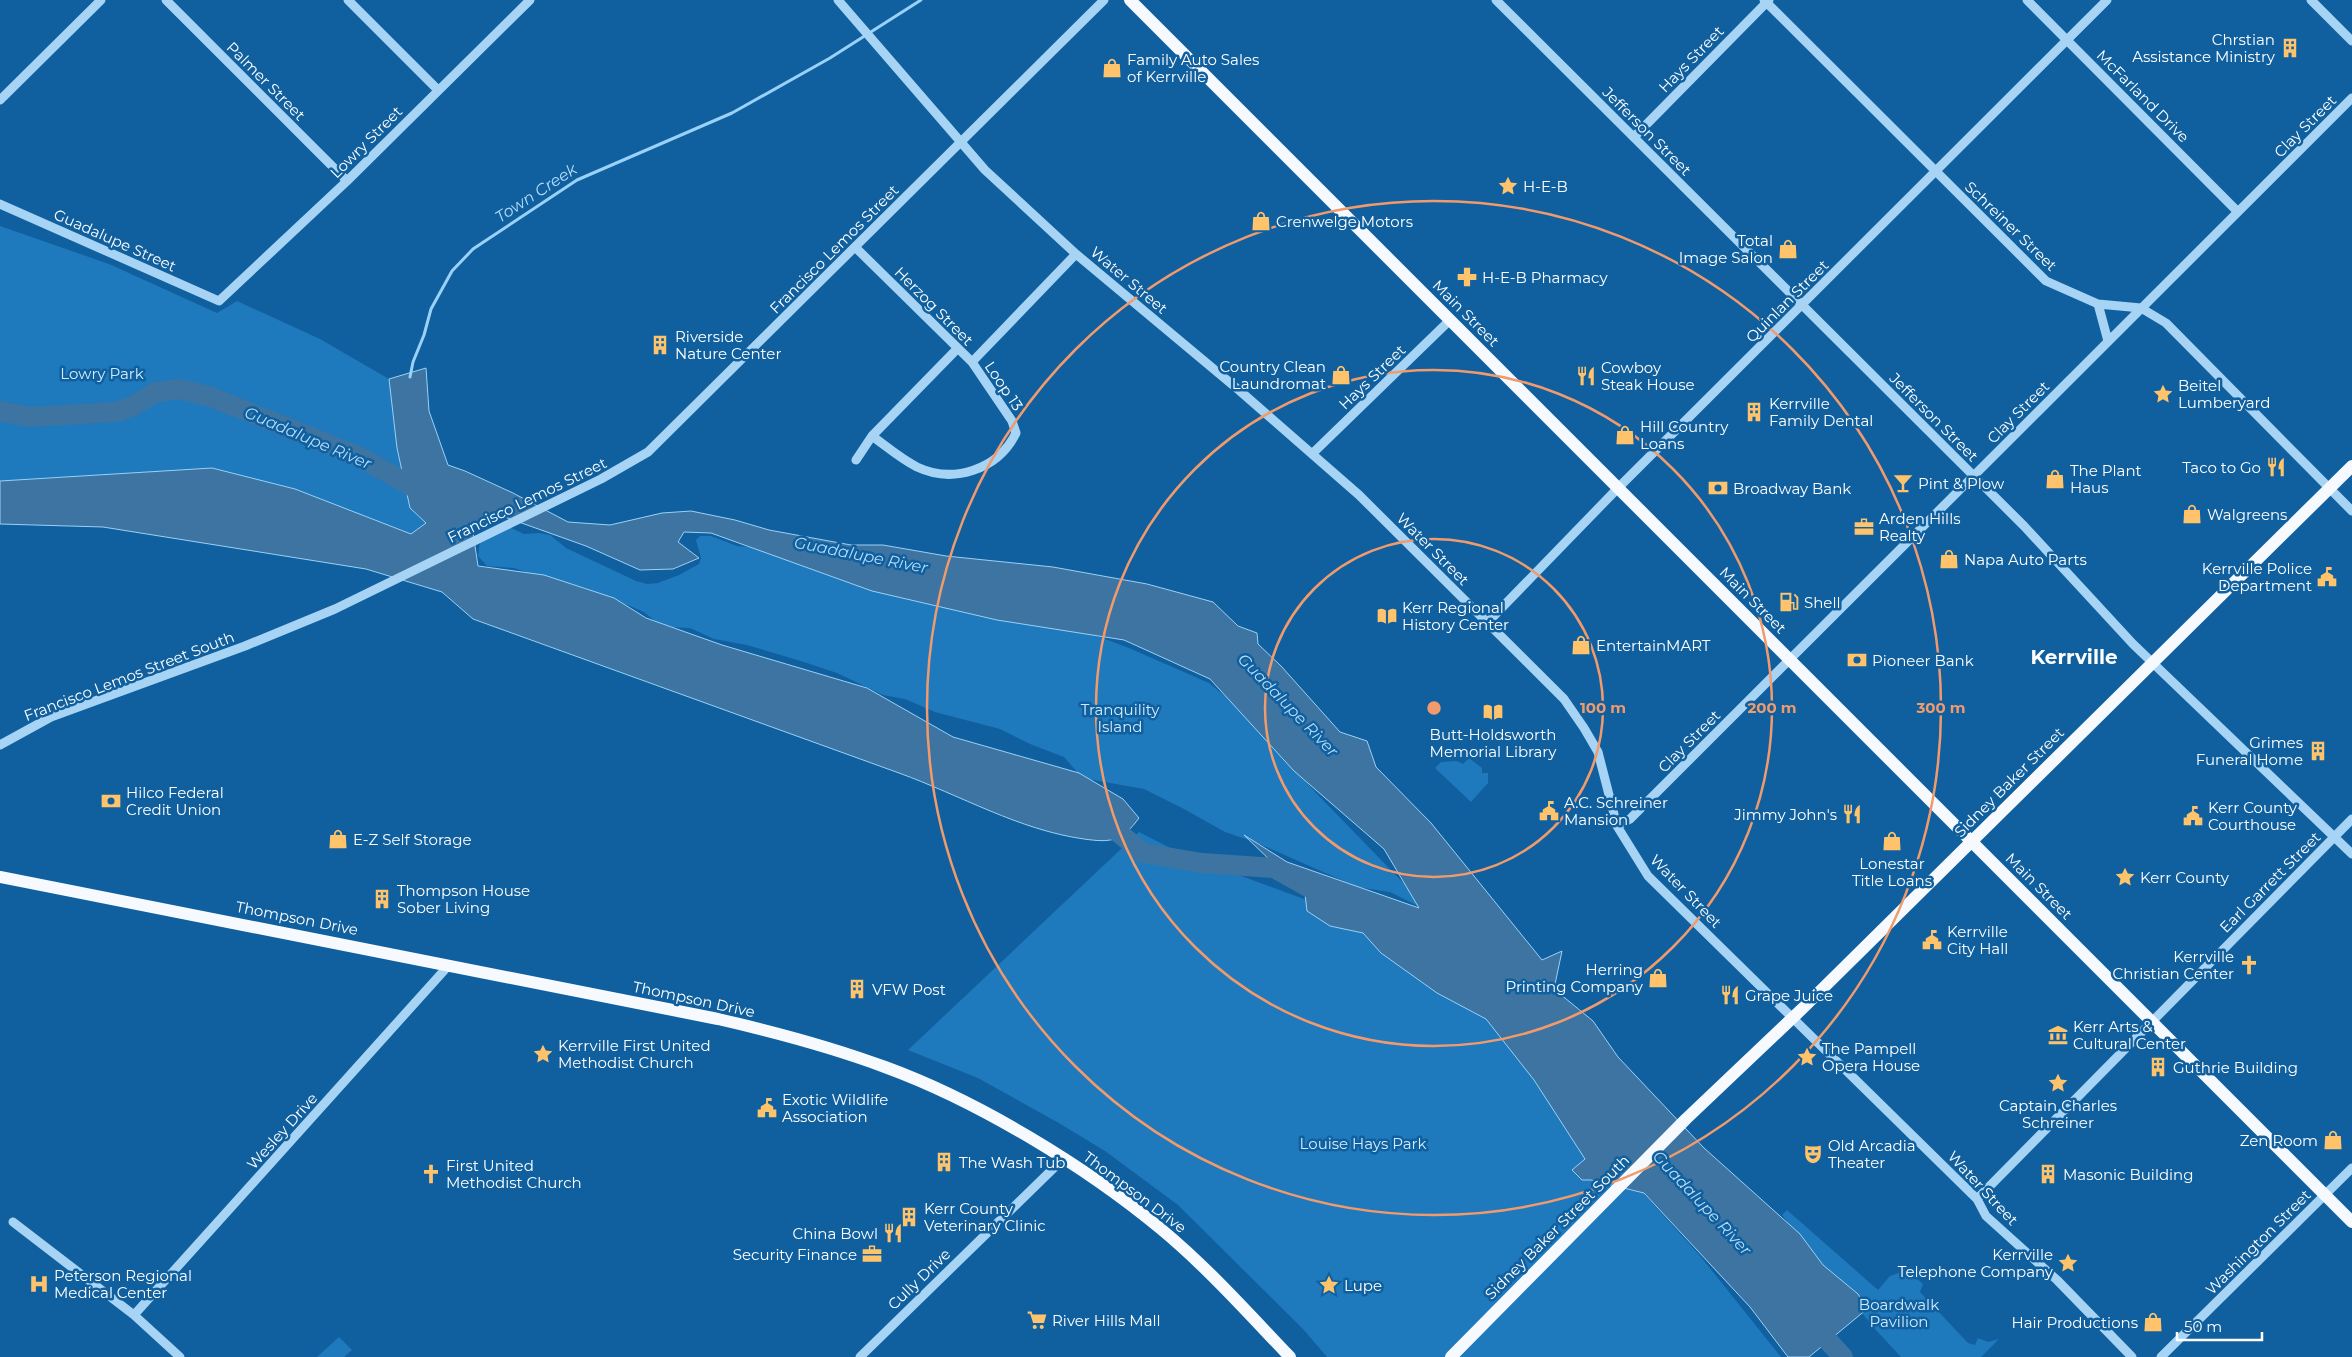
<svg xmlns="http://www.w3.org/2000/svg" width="2352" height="1357" viewBox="0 0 2352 1357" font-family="Montserrat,sans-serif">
  <rect width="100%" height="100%" fill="#10609f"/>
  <path fill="#1f79bd" d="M0,226L109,264L217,313L237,301L320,339L389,379L397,448L410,508L426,523L411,534L295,489L212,468L0,481Z
    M509,527L524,534L539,533L550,535L566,548L636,581L647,584L658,583L679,575L699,564L701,558L696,540L700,536H711L737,546L758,548L1092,634L1129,648L1209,683L1236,705L1317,794L1420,900L1418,906L1390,892L1357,887L1255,842L1225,832L1184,809L1144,789L1088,779L1077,772L1064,757L1030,744L1000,729L935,712L905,699L883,695L837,673L804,662L747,645L714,639L690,628L670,627L659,624L644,612L630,606L514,568L487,566L478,556L480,542Z
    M1469,758L1482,768V773H1488V783L1471,802L1435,768L1441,762L1457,761L1463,764Z
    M1139,832L1184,855L1386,929L1486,1019L1701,1257L1781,1357H1327L1303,1329L1178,1205L1105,1151L1057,1122L978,1078L908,1050Z
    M1787,1210L1878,1290L1890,1276L1907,1270L1923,1284L1920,1292L1968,1343L1975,1345L1978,1338L1988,1342L1999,1339L1981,1357H1901L1875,1329L1782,1215Z
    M339,1337L352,1350L344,1357H317Z"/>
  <path fill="#3d74a1" stroke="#99d1f8" d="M426,368L429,411L448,465L465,471L513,493L568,522L610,525L662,513L691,511L735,520L769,530L851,545H883L946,556L1053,567L1147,584L1213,602L1238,626L1257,633L1258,644L1281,666L1340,732L1367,741L1376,767L1431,823L1542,960L1562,951L1554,989L1593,1021L1618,1057L1704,1148L1800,1234L1823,1265L1858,1294L1867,1309L1809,1357H1788L1750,1307L1644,1193L1591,1180H1582L1572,1170L1585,1159L1534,1080L1486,1019L1437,993L1381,953L1363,933L1330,926L1307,911L1305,894L1244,835L1287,862L1419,908L1384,849L1294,771L1210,679L1124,640L997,620L872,591L711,533L684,532L678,542L699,558L673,569L640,570L586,546L502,516L472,526L478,566L544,575L614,598L646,618L722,645L867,688L953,737L1079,773L1123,799L1139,818C1122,841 1112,843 1084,839C1019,830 960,795 899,773C757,722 615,670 473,619L442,592L366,569L103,527L0,524V481L212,468L295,489L411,534L426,523L410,508L397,448L389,379Z"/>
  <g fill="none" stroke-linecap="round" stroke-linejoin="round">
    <path stroke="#99d1f8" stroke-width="3" d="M410,377L413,362L424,335L431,309L452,271L473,249L577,180L732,113L830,58L921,0"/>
    <path stroke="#3d74a1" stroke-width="20" d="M0,411L30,417L116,412L133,406L156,392L181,389L211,397L358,456L413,487L425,498
      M1101,818L1143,853L1202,863L1274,868L1308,887
      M1810,1321L1843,1357"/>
    <path stroke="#a7d4f5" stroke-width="9" d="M166,0L347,181
      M348,0L437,89
      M838,0L985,170L1076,254L1240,391L1359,495L1564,699L1584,728L1598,752L1617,826L1648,876L1977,1199L1986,1216L2057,1280L2132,1357
      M1496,0L2024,526L2133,644L2352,854
      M1764,0L2046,281L2098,304L2141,308L2166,323L2352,511
      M2027,0L2238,212
      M2311,0L2352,41
      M0,100L101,0
      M1634,137L1769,0
      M0,204L219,301L347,181L530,0
      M855,247L972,362L1076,254
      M2098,304L2108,341
      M957,349L872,436C886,446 901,459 917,467C953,484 998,470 1016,433L1012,421L972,362
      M1313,453L1450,320
      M856,460L872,436
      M1487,623L1618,488L2107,0
      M0,745L51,717L245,646L335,609L601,479L648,452L1104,0
      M1617,826L1630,819L2352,98
      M1977,1199L2352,819
      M13,1222L134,1315L180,1357
      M134,1315L449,965
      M860,1357L1063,1159
      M2161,1357L2352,1168"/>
    <path stroke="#f6faff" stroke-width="12" d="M1130,0L2352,1222
      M0,877L718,1019C775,1032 831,1047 885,1067C978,1101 1085,1166 1161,1229C1208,1268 1248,1313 1290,1357
      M1451,1357L1686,1119L1804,1007L2352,466"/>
  </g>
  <g fill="none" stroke="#f19b6d" stroke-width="2.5">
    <circle cx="1434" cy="708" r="169"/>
    <circle cx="1434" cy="708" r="338"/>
    <circle cx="1434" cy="708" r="507"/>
  </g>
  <defs>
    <symbol id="building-bare" viewBox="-9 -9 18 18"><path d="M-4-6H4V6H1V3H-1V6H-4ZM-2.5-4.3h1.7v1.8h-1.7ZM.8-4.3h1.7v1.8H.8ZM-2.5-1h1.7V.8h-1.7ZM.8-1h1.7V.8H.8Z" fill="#ffc36c" stroke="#10609f" stroke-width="2.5" paint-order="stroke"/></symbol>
    <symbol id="shop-bare" viewBox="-9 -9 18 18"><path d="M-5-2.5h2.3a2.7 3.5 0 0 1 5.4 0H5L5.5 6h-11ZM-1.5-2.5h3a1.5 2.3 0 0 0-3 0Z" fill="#ffc36c" stroke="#10609f" stroke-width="2.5" paint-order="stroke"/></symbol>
    <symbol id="sight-bare" viewBox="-9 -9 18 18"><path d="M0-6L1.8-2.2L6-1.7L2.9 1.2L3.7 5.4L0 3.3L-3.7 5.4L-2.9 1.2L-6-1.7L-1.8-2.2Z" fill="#ffc36c" stroke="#10609f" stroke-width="2.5" paint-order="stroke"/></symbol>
    <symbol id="pharmacy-bare" viewBox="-9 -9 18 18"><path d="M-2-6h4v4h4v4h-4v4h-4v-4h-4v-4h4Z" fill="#ffc36c" stroke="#10609f" stroke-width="2.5" paint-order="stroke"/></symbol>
    <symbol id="restaurant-bare" viewBox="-9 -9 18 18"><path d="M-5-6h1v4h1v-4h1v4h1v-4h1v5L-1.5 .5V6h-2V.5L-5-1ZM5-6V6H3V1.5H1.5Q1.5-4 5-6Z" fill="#ffc36c" stroke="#10609f" stroke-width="2.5" paint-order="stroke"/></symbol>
    <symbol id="bar-bare" viewBox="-9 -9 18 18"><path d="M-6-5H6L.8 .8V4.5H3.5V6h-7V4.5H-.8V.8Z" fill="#ffc36c" stroke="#10609f" stroke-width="2.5" paint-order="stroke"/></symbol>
    <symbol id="bank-bare" viewBox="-9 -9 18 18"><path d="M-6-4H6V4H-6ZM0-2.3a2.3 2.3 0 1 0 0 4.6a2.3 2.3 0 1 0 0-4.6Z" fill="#ffc36c" stroke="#10609f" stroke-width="2.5" paint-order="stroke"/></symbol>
    <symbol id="office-bare" viewBox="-9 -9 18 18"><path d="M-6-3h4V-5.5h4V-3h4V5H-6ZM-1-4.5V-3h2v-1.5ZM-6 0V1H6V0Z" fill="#ffc36c" stroke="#10609f" stroke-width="2.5" paint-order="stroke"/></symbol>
    <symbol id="civic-bare" viewBox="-9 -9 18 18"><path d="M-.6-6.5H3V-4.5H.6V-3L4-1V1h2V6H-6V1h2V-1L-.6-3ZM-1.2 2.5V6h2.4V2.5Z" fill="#ffc36c" stroke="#10609f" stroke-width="2.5" paint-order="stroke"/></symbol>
    <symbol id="fuel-bare" viewBox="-9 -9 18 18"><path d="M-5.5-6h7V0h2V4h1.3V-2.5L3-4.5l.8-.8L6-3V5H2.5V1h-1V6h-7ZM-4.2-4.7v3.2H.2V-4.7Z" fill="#ffc36c" stroke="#10609f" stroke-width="2.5" paint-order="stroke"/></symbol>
    <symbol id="library-bare" viewBox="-9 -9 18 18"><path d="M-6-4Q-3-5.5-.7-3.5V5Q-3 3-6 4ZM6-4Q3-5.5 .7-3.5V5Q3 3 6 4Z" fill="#ffc36c" stroke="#10609f" stroke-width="2.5" paint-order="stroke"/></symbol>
    <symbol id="church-bare" viewBox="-9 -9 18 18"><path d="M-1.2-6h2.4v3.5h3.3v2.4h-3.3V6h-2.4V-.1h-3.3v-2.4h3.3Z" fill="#ffc36c" stroke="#10609f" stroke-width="2.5" paint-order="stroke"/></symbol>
    <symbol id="museum-bare" viewBox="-9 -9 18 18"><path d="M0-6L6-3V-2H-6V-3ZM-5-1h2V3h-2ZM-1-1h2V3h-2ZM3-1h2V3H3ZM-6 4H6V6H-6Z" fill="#ffc36c" stroke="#10609f" stroke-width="2.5" paint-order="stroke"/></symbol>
    <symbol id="theatre-bare" viewBox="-9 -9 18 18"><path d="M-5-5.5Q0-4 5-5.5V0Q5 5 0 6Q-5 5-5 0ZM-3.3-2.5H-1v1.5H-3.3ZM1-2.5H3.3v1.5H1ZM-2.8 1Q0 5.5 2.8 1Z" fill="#ffc36c" stroke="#10609f" stroke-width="2.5" paint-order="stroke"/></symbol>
    <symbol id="hospital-bare" viewBox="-9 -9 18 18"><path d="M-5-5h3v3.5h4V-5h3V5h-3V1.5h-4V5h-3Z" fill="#ffc36c" stroke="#10609f" stroke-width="2.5" paint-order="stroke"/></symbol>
    <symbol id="supermarket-bare" viewBox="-9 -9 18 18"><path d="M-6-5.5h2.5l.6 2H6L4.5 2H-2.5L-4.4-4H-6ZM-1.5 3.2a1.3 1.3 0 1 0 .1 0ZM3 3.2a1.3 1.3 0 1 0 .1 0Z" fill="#ffc36c" stroke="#10609f" stroke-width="2.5" paint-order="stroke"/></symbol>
  </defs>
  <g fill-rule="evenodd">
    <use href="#building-bare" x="2276" y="34" width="28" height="28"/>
    <use href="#shop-bare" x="1098" y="54" width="28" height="28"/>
    <use href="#sight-bare" x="1494" y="172" width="28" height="28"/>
    <use href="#shop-bare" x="1247" y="207" width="28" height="28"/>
    <use href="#shop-bare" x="1774" y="235" width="28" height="28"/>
    <use href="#pharmacy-bare" x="1453" y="263" width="28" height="28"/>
    <use href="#building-bare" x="646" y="331" width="28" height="28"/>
    <use href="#shop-bare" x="1327" y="361" width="28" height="28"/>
    <use href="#restaurant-bare" x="1572" y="362" width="28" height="28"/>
    <use href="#sight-bare" x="2149" y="380" width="28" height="28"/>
    <use href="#building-bare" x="1740" y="398" width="28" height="28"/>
    <use href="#shop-bare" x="1611" y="421" width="28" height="28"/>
    <use href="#restaurant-bare" x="2262" y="453" width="28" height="28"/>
    <use href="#shop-bare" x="2041" y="465" width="28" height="28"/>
    <use href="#bar-bare" x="1889" y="469" width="28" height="28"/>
    <use href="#bank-bare" x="1704" y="474" width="28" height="28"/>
    <use href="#shop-bare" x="2178" y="500" width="28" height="28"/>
    <use href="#office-bare" x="1850" y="513" width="28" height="28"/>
    <use href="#shop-bare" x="1935" y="545" width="28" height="28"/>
    <use href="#civic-bare" x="2313" y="563" width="28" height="28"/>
    <use href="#fuel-bare" x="1775" y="588" width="28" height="28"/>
    <use href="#library-bare" x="1373" y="602" width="28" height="28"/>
    <use href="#shop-bare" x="1567" y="631" width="28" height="28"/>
    <use href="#bank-bare" x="1843" y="646" width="28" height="28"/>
    <use href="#library-bare" x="1479" y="698" width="28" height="28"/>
    <use href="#building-bare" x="2304" y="737" width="28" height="28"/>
    <use href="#bank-bare" x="97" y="787" width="28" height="28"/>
    <use href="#civic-bare" x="1535" y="797" width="28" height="28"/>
    <use href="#restaurant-bare" x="1838" y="800" width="28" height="28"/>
    <use href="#civic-bare" x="2179" y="802" width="28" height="28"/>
    <use href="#shop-bare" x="324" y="825" width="28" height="28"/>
    <use href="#shop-bare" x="1878" y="827" width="28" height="28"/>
    <use href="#sight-bare" x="2111" y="863" width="28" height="28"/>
    <use href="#building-bare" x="368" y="885" width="28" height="28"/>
    <use href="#civic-bare" x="1918" y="926" width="28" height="28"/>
    <use href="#church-bare" x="2235" y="951" width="28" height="28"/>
    <use href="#shop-bare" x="1644" y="964" width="28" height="28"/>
    <use href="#building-bare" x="843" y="975" width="28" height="28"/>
    <use href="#restaurant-bare" x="1716" y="981" width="28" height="28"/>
    <use href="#museum-bare" x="2044" y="1021" width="28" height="28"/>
    <use href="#sight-bare" x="529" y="1040" width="28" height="28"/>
    <use href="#sight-bare" x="1793" y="1043" width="28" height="28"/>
    <use href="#building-bare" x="2144" y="1053" width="28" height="28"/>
    <use href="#sight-bare" x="2044" y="1069" width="28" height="28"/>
    <use href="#civic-bare" x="753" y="1094" width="28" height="28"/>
    <use href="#shop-bare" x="2319" y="1126" width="28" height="28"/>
    <use href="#theatre-bare" x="1799" y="1140" width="28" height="28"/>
    <use href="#building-bare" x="930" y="1148" width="28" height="28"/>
    <use href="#church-bare" x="417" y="1160" width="28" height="28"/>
    <use href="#building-bare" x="2034" y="1160" width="28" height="28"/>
    <use href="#building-bare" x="895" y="1203" width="28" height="28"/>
    <use href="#restaurant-bare" x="879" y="1219" width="28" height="28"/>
    <use href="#office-bare" x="858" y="1240" width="28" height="28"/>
    <use href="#sight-bare" x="2054" y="1249" width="28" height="28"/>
    <use href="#hospital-bare" x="25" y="1270" width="28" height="28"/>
    <use href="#sight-bare" x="1315" y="1271" width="28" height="28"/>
    <use href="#supermarket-bare" x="1023" y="1306" width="28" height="28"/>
    <use href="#shop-bare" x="2139" y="1308" width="28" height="28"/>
  </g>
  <g text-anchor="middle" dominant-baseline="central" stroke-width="5" stroke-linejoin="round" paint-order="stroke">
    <g font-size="15" fill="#fff" stroke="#10609f" text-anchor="start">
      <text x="2275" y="39" text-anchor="end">Chrstian<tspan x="2275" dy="17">Assistance Ministry</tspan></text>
      <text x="1127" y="59">Family Auto Sales<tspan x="1127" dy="17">of Kerrville</tspan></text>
      <text x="1523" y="186">H-E-B</text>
      <text x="1276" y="221">Crenwelge Motors</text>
      <text x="1773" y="240" text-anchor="end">Total<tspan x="1773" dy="17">Image Salon</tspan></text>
      <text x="1482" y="277">H-E-B Pharmacy</text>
      <text x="675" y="336">Riverside<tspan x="675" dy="17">Nature Center</tspan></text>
      <text x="1326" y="366" text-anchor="end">Country Clean<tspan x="1326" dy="17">Laundromat</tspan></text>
      <text x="1601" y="367">Cowboy<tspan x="1601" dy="17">Steak House</tspan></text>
      <text x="2178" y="385">Beitel<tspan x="2178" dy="17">Lumberyard</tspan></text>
      <text x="1769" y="403">Kerrville<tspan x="1769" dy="17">Family Dental</tspan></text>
      <text x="1640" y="426">Hill Country<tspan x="1640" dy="17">Loans</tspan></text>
      <text x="2261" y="467" text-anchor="end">Taco to Go</text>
      <text x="2070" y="470">The Plant<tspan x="2070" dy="17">Haus</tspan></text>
      <text x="1918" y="483">Pint &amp; Plow</text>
      <text x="1733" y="488">Broadway Bank</text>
      <text x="2207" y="514">Walgreens</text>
      <text x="1879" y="518">Arden Hills<tspan x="1879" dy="17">Realty</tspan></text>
      <text x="1964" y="559">Napa Auto Parts</text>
      <text x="2312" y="568" text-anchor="end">Kerrville Police<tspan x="2312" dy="17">Department</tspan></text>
      <text x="1804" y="602">Shell</text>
      <text x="1402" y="607">Kerr Regional<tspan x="1402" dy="17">History Center</tspan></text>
      <text x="1596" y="645">EntertainMART</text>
      <text x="1872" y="660">Pioneer Bank</text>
      <text x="1493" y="734" text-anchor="middle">Butt-Holdsworth<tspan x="1493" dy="17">Memorial Library</tspan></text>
      <text x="2303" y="742" text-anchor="end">Grimes<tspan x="2303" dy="17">Funeral Home</tspan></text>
      <text x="126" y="792">Hilco Federal<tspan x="126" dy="17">Credit Union</tspan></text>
      <text x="1564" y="802">A.C. Schreiner<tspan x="1564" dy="17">Mansion</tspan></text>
      <text x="2208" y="807">Kerr County<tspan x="2208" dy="17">Courthouse</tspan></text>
      <text x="1837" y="814" text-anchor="end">Jimmy John's</text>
      <text x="353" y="839">E-Z Self Storage</text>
      <text x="1892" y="863" text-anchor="middle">Lonestar<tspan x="1892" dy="17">Title Loans</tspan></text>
      <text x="2140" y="877">Kerr County</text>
      <text x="397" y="890">Thompson House<tspan x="397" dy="17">Sober Living</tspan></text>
      <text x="1947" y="931">Kerrville<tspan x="1947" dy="17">City Hall</tspan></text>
      <text x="2234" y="956" text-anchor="end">Kerrville<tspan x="2234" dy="17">Christian Center</tspan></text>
      <text x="1643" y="969" text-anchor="end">Herring<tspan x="1643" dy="17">Printing Company</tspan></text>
      <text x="872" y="989">VFW Post</text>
      <text x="1745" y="995">Grape Juice</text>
      <text x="2073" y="1026">Kerr Arts &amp;<tspan x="2073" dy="17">Cultural Center</tspan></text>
      <text x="558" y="1045">Kerrville First United<tspan x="558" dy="17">Methodist Church</tspan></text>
      <text x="1822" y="1048">The Pampell<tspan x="1822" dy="17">Opera House</tspan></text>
      <text x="2173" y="1067">Guthrie Building</text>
      <text x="782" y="1099">Exotic Wildlife<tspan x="782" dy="17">Association</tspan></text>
      <text x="2058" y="1105" text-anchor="middle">Captain Charles<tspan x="2058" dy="17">Schreiner</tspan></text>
      <text x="2318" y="1140" text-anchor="end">Zen Room</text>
      <text x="1828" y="1145">Old Arcadia<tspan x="1828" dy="17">Theater</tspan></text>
      <text x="959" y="1162">The Wash Tub</text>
      <text x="446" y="1165">First United<tspan x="446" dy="17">Methodist Church</tspan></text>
      <text x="2063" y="1174">Masonic Building</text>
      <text x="924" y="1208">Kerr County<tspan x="924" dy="17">Veterinary Clinic</tspan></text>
      <text x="878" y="1233" text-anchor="end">China Bowl</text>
      <text x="857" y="1254" text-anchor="end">Security Finance</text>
      <text x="2053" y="1254" text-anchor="end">Kerrville<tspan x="2053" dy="17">Telephone Company</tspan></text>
      <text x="54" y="1275">Peterson Regional<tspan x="54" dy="17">Medical Center</tspan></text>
      <text x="1344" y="1285">Lupe</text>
      <text x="1052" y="1320">River Hills Mall</text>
      <text x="2138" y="1322" text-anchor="end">Hair Productions</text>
    </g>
    <g font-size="15" fill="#fff" stroke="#10609f">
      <text transform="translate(1691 59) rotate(-46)">Hays Street</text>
      <text transform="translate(266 81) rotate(45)">Palmer Street</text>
      <text transform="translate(2143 96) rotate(45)">McFarland Drive</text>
      <text transform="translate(2305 126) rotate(-45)">Clay Street</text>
      <text transform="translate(1647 131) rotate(45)">Jefferson Street</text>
      <text transform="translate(366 142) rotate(-45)">Lowry Street</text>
      <text transform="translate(2011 226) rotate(44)">Schreiner Street</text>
      <text transform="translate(115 240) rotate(24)">Guadalupe Street</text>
      <text transform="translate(834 249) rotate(-45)">Francisco Lemos Street</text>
      <text transform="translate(1129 280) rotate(40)">Water Street</text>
      <text transform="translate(1787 301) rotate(-45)">Quinlan Street</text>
      <text transform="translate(934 306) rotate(45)">Herzog Street</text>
      <text transform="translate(1466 313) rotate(45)">Main Street</text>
      <text transform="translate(1372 377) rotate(-44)">Hays Street</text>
      <text transform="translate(1004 386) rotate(56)">Loop 13</text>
      <text transform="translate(2018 412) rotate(-45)">Clay Street</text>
      <text transform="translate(1934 417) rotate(45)">Jefferson Street</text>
      <text transform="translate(527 500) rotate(-26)">Francisco Lemos Street</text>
      <text transform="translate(1433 549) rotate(45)">Water Street</text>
      <text transform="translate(1753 600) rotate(45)">Main Street</text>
      <text transform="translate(129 676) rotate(-21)">Francisco Lemos Street South</text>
      <text transform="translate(1689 741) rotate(-45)">Clay Street</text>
      <text transform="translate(2009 782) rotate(-45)">Sidney Baker Street</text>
      <text transform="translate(2270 882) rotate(-45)">Earl Garrett Street</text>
      <text transform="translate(2039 886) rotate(45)">Main Street</text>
      <text transform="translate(1686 891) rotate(46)">Water Street</text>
      <text transform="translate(297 918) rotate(11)">Thompson Drive</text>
      <text transform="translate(694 999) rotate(12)">Thompson Drive</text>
      <text transform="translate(282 1131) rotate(-48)">Wesley Drive</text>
      <text transform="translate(1983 1188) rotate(47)">Water Street</text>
      <text transform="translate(1135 1192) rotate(37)">Thompson Drive</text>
      <text transform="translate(1557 1227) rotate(-45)">Sidney Baker Street South</text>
      <text transform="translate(2258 1242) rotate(-45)">Washington Street</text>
      <text transform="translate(919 1279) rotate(-44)">Cully Drive</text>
    </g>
    <g font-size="15" fill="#d0ebfe" stroke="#10609f">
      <text x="102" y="373">Lowry Park</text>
      <text x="1120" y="709">Tranquility<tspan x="1120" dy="17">Island</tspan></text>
      <text x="1363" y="1143">Louise Hays Park</text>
      <text x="1899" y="1304">Boardwalk<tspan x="1899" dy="17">Pavilion</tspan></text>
    </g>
    <g font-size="16" font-style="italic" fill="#b4ddfb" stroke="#10609f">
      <text transform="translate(536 193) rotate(-33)">Town Creek</text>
      <text transform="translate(308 438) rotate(23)">Guadalupe River</text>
      <text transform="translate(861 555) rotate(11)">Guadalupe River</text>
      <text transform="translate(1288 705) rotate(46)">Guadalupe River</text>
      <text transform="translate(1702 1203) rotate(47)">Guadalupe River</text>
    </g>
    <g font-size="20" font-weight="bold" fill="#fff" stroke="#10609f">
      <text x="2074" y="657">Kerrville</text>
    </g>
  </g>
  <circle cx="1434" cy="708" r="8" fill="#f19b6d" stroke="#10609f" stroke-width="2.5"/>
  <g font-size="15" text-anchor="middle" font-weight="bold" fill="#f19b6d" stroke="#10609f" stroke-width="5" stroke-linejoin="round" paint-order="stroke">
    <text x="1603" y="713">100 m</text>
    <text x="1772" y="713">200 m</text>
    <text x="1941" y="713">300 m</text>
  </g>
  <path d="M2177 1332v8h85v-8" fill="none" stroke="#ffffff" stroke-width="2.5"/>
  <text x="2184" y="1332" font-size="15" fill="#ffffff" stroke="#10609f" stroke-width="4" paint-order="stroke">50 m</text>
</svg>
